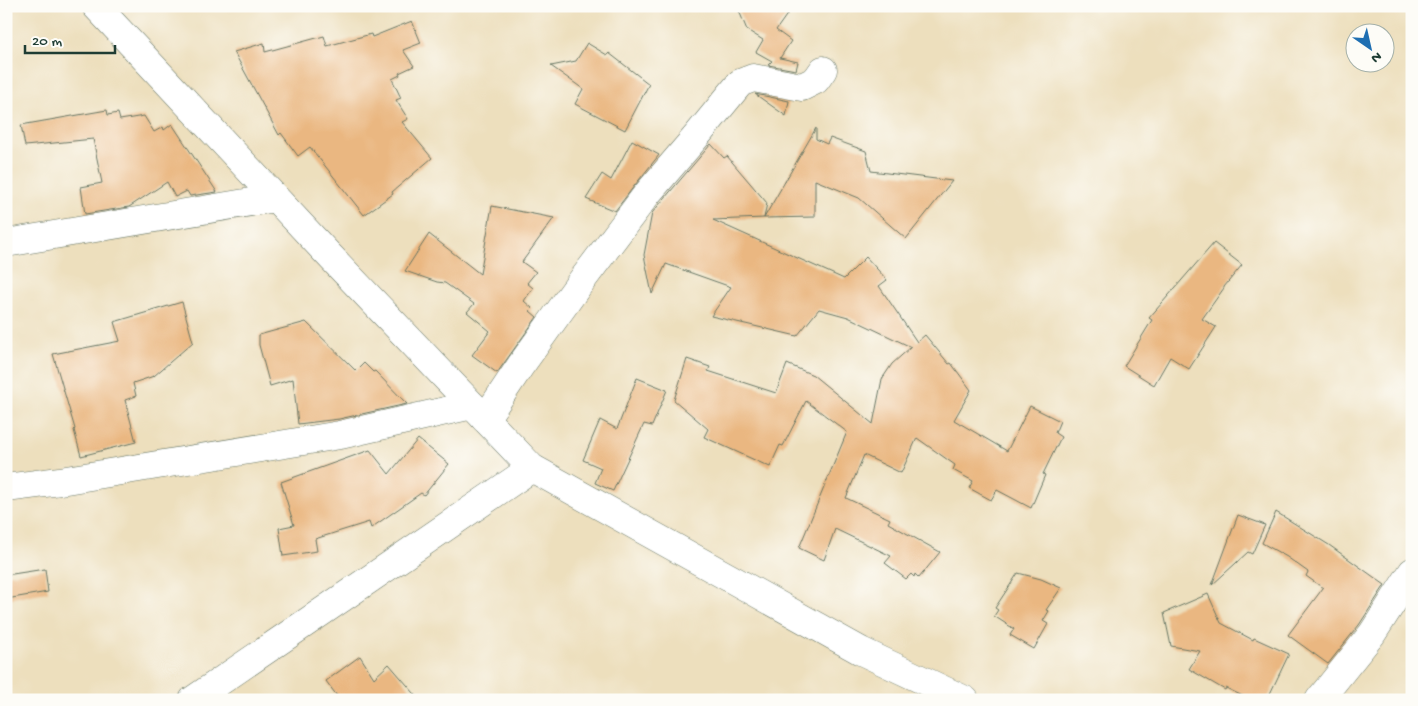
<svg xmlns="http://www.w3.org/2000/svg" width="1418" height="706" viewBox="0 0 1418 706" font-family="'Gochi Hand',sans-serif">
  <rect width="100%" height="100%" fill="#fdfcf7"/>
  <filter id="ink" filterUnits="userSpaceOnUse"><feTurbulence type="fractalNoise" baseFrequency=".02" numOctaves="2"/><feDisplacementMap in="SourceGraphic" scale="10" xChannelSelector="R" yChannelSelector="G"/><feConvolveMatrix kernelMatrix="1 2 1 2 8 2 1 2 1" color-interpolation-filters="sRGB"/></filter>
  <filter id="wash" filterUnits="userSpaceOnUse"><feTurbulence type="fractalNoise" baseFrequency=".0096" numOctaves="4" result="noise"/><feDisplacementMap in="SourceGraphic" scale="20" xChannelSelector="R" yChannelSelector="G"/><feGaussianBlur stdDeviation="1.12" result="paint"/><feColorMatrix in="noise" values="0 0 0 0 0 0 0 0 0 0 0 0 0 0 0 0 0 1.4 0 .05"/><feComposite in="paint" operator="in"/></filter>
  <g filter="url(#wash)">
    <rect width="100%" height="100%" fill="#eddfbd"/>
    <g id="blocks">
      <path fill="#eab781" d="M737,6H793L776,30L791,41L780,58L798,62L796,70L768,65L772,61L756,52L763,40L747,30Z
        M412,21L421,43L403,50L414,66L399,73L400,75L392,79L401,98L396,100L408,119L402,122L432,158L392,192L393,194L364,215L310,147L298,156L281,133L279,135L234,52L264,43L265,52L324,36L327,46L371,34L372,37Z
        M587,43L607,55L609,53L649,84L625,130L575,104L583,89L551,66L576,61Z
        M755,94L789,101L786,116Z
        M107,110L108,115L118,113L120,120L144,116L154,132L163,127L164,130L172,124L217,192L190,196L187,191L175,197L167,182L129,207L85,214L81,187L102,183L93,139L25,146L21,125Z
        M816,128V139L827,144L830,138L866,151L871,171L952,181L906,239L859,198L815,180V217L764,218Z
        M632,140L659,155L635,185L615,211L586,199L602,174L611,180Z
        M711,144L724,158L727,156L767,203L764,218L713,220L844,279L866,257L887,280L879,286L917,342L925,335L949,364L951,363L971,390L954,420L1007,451L1030,406L1060,421L1055,433L1061,437L1043,474L1045,475L1031,508L997,490L991,500L969,488L973,481L953,470L955,465L917,438L901,473L864,455L846,498L890,519L888,523L940,552L919,578L915,574L914,577L911,574L906,579L885,563L891,556L835,529L824,560L799,548L847,432L806,401L783,446L780,445L770,467L704,437L708,429L674,400L687,359L710,367L708,371L776,393L787,364L813,375L873,424L882,379L892,364L911,347L848,317L819,309L797,336L711,316L731,287L666,264L652,294L644,255L652,213Z
        M492,206L554,218L522,262L536,272L527,283L533,288L524,301L532,308L530,311L537,317L497,373L472,355L490,331L467,312L474,304L445,283L437,282L405,271L429,234L480,274Z
        M1214,243L1242,265L1224,287V288L1202,319L1216,327L1189,369L1170,357L1154,385L1124,366L1152,320L1149,318Z
        M182,302L193,342L154,376L133,383L136,396L125,400L136,442L81,456L74,430L75,429L53,354L120,341L114,322Z
        M306,322L356,371L364,363L373,372L375,371L407,404L339,419L298,424L293,379L270,386L259,345V335Z
        M637,378L667,390L652,426L644,424L613,491L595,483L601,468L583,460L600,420L617,429Z
        M418,439L449,464L424,495L421,493L371,528L369,522L315,539L317,551L283,556L279,528L294,525L281,482L370,450L389,474Z
        M1276,512L1329,545L1385,585L1359,625L1328,664L1288,635L1323,588L1306,576L1308,572L1287,557L1262,543Z
        M1238,515L1265,525L1252,554L1248,552L1212,585Z
        M45,569L48,592L6,599V575Z
        M1018,573L1041,579L1061,588L1046,610L1049,611L1043,621L1048,624L1034,649L1010,635L1014,629L994,616L998,610L995,608Z
        M1208,594L1221,623L1253,640L1254,638L1289,654L1267,700H1251L1226,688L1225,690L1189,669L1200,651L1171,646L1164,613Z
        M360,656L374,678L389,664L420,700H340L326,681Z"/>
    </g>
  </g>
  <g filter="url(#ink)">
    <use href="#blocks" fill-opacity="0" stroke="#677664" stroke-width="1"/>
    <g fill="none" stroke-linecap="round" stroke-linejoin="round">
      <defs>
        <path id="minor" d="M6,243L275,198
          M485,419L521,365L577,287L647,194L695,138L740,83L753,78L802,87L816,80L823,70
          M6,488L60,481L340,435L472,405
          M193,700L532,468
          M1319,700L1372,634L1412,572"/>
        <path id="tertiary" d="M96,6L326,252L532,468L861,651L965,700"/>
      </defs>
      <use href="#minor" stroke="#677664" stroke-width="29"/>
      <use href="#tertiary" stroke="#677664" stroke-width="29"/>
      <use href="#minor" stroke="#fff" stroke-width="28"/>
      <use href="#tertiary" stroke="#fff" stroke-width="28"/>
    </g>
  </g>
  <rect width="1418" height="706" fill="none" stroke="#fdfcf7" stroke-width="25"/>
  <g transform="translate(1370 48) rotate(146)"><circle r="24" fill="#fdfcf7" stroke="#a4b0a9"/>
  <path d="M0-4L9 19L0 12L-9 19Z" fill="#1f6fb2"/>
  <text y="-8" font-size="14" font-weight="bold" text-anchor="middle" fill="#1f3d34">N</text>
  </g>
  <path d="M25 45v8h90v-8" fill="none" stroke="#1f3d34" stroke-width="2.5"/>
  <text x="32" y="45" font-size="15" fill="#1f3d34" stroke="#fdfcf7" stroke-width="4" paint-order="stroke">20 m</text>
</svg>
